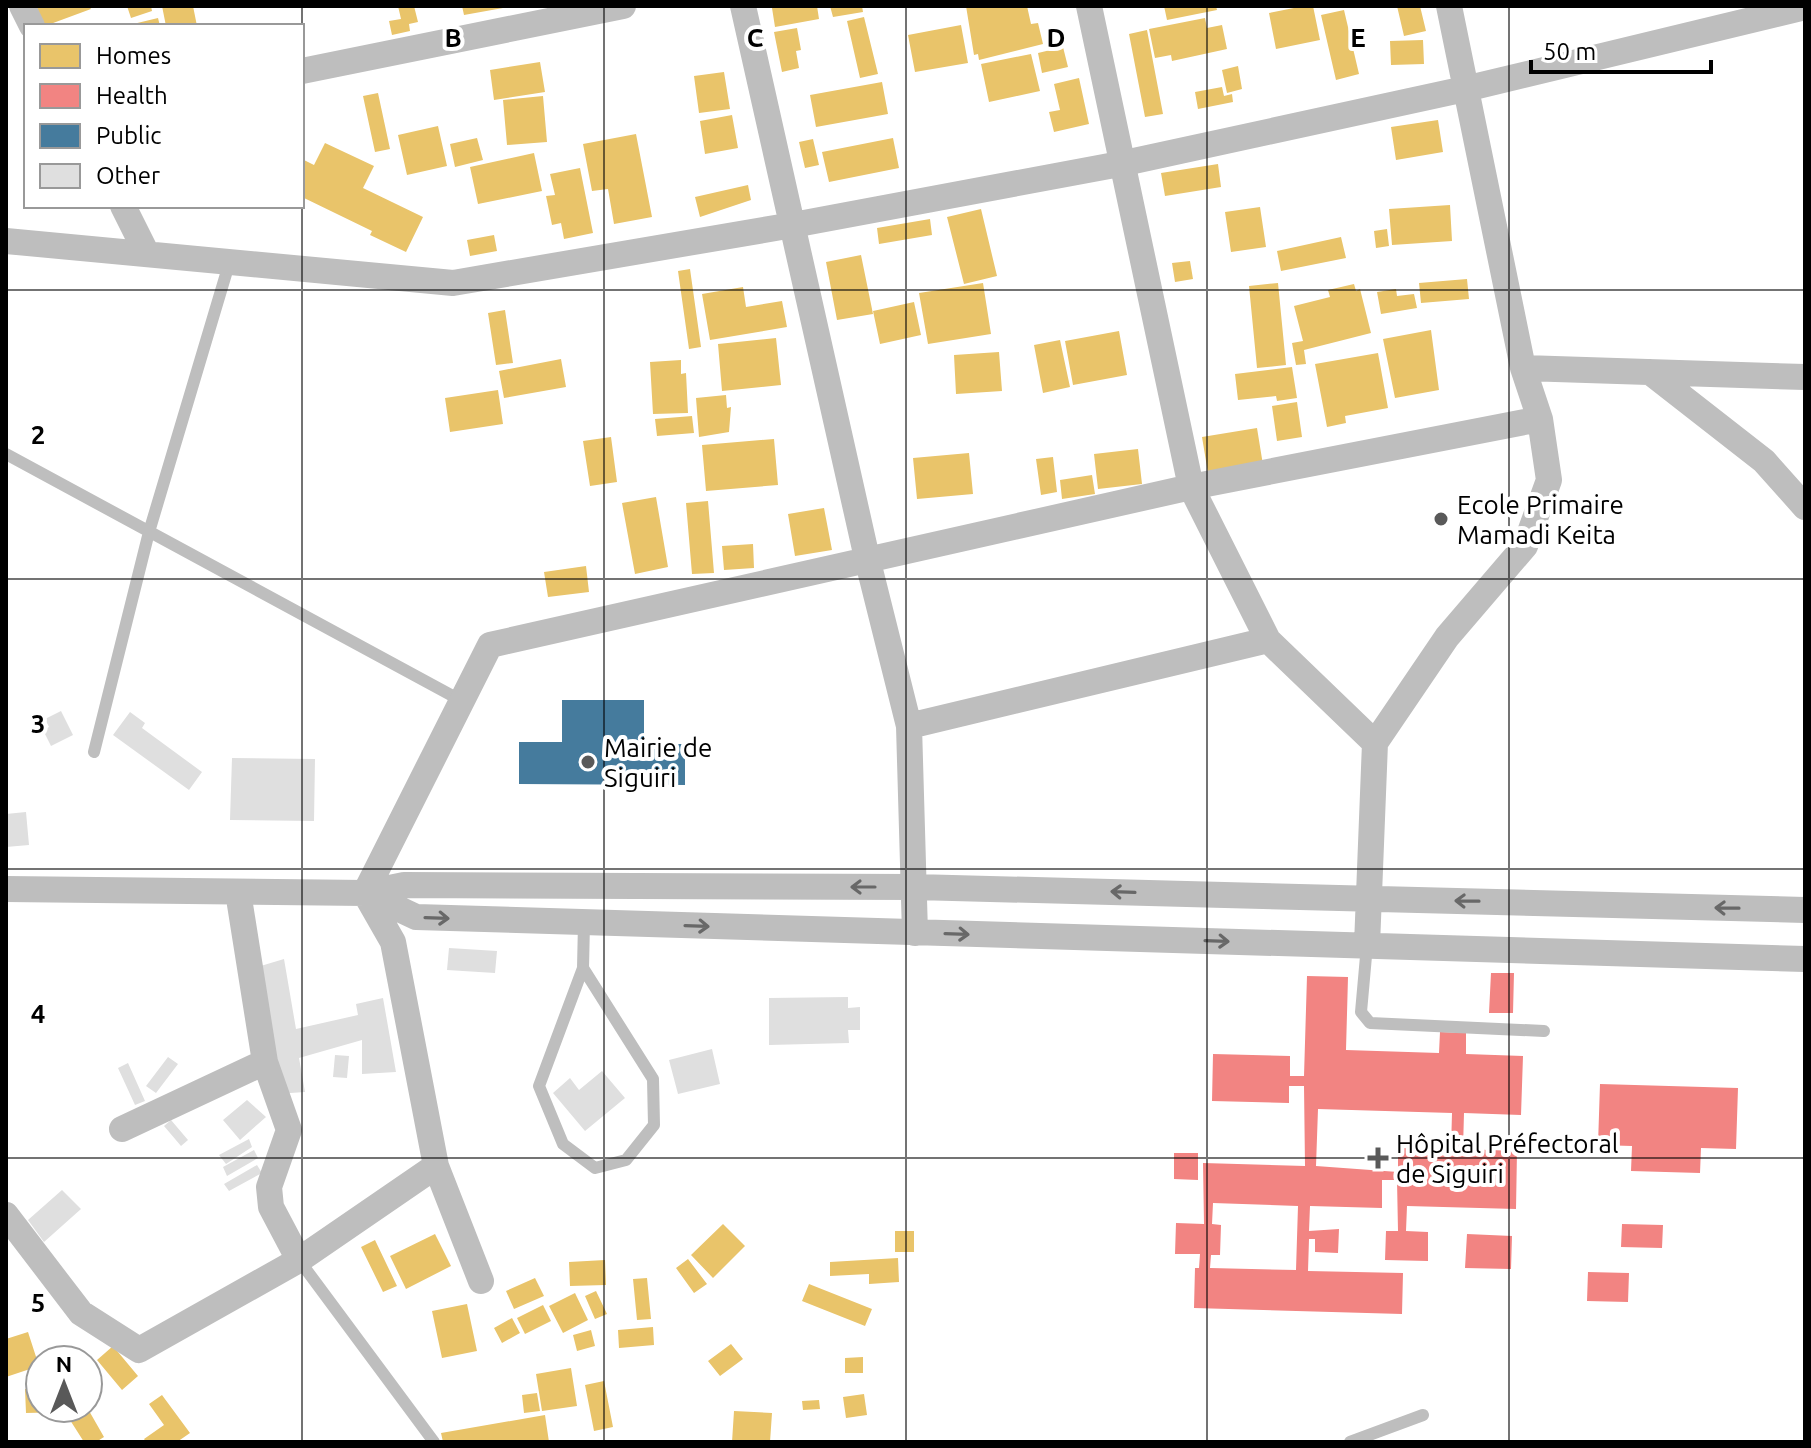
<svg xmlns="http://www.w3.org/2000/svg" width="1811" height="1448" viewBox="0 0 1811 1448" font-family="Ubuntu,sans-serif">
  <rect width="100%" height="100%" fill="#fff"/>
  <path fill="#e9c46a" d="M36,6H89L91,9L45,26Z
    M127,6H151L152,11L131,18Z
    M162,6H193L197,26H166Z
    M398,6H414L418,22L409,24L410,31L392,35L389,21L401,19Z
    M462,6H503V8L464,15Z
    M784,6H817L819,19L775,27L772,8Z
    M830,6H862L863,12L833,17Z
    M966,6H1027L1031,24L1038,23L1043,44L979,60L978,54L974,55Z
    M1164,6H1216L1217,10L1167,20Z
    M1304,6H1313L1320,40L1276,49L1269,13Z
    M1397,6H1420L1426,31L1404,36Z
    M1344,10L1359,74L1336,80L1321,15Z
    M864,17L878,74L860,78L847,21Z
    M158,18L160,26H130L129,25Z
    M1205,18L1207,28L1222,25L1227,49L1172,61L1171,55L1155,58L1149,29Z
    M961,25L968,63L915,72L908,35Z
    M797,28L801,50L796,51L799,68L782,72L774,32Z
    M1147,30L1163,114L1145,117L1129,34Z
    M1423,40L1424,64L1391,65L1390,41Z
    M1063,47L1068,67L1042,73L1038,53Z
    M1031,54L1040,91L989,102L981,64Z
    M540,62L545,92L494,100L490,70Z
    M1238,66L1242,89L1227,93L1222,70Z
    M724,72L730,109L699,113L694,76Z
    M1079,78L1089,124L1054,132L1049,112L1060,110L1054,84Z
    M882,82L888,114L816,127L810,95Z
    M1222,87L1224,96L1232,94L1233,102L1198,109L1195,92Z
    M378,93L390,149L375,152L363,96Z
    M543,96L547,142L507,145L503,100Z
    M732,115L738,148L705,154L700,121Z
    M1438,120L1443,152L1396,160L1391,127Z
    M438,126L447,166L407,175L398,135Z
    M636,134L652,217L614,224L608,189L592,191L583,144Z
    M477,138L483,160L455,167L450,144Z
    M893,138L899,168L829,182L822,152Z
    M813,139L819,165L805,168L799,142Z
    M325,143L374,166L363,188L423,217L406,252L370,235L372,231L302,197V159L314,165Z
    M534,153L542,191L478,204L470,167Z
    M1218,164L1221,187L1165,196L1161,173Z
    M580,168L593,233L564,239L561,223L552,225L546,196L555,195L550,174Z
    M748,185L751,200L700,217L695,197Z
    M1450,205L1452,241L1392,245L1389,209Z
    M1260,207L1266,247L1231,252L1225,212Z
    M981,209L997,276L964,284L947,217Z
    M930,219L932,235L879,244L877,228Z
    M1387,229L1389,246L1376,248L1374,231Z
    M494,235L497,251L470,256L467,240Z
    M1341,237L1346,258L1281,271L1277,251Z
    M861,255L873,314L837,320L826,262Z
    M1190,261L1193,279L1175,282L1172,263Z
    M690,269L701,347L689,349L678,271Z
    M1467,279L1469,299L1421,303L1419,283Z
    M983,283L991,334L928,344L919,293Z
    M1278,283L1286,365L1257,368L1249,286Z
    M1354,284L1356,291L1360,289L1371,333L1304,350L1306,364L1296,365L1292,343L1303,341L1294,306L1330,297L1328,290Z
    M743,287L746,307L782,301L787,327L710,340L702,294Z
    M1396,289L1397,296L1414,294L1417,308L1381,314L1377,292Z
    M914,302L921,335L880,344L873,311Z
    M505,310L513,363L496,365L488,313Z
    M1431,330L1439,390L1395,398L1383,339Z
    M1119,331L1127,375L1073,385L1065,341Z
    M776,338L781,385L722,391L718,344Z
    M1060,340L1070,387L1043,393L1034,345Z
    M999,352L1002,391L956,394L954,355Z
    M1378,353L1388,408L1345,416L1346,423L1327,427L1315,364Z
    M561,359L566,387L504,398L499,371Z
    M681,360V374L686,373L688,413L653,414L650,362Z
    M1292,367L1297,398L1277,401L1276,396L1238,400L1235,374Z
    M498,390L503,424L450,432L445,398Z
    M726,395L727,408L731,407L729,432L699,437L696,398Z
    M1297,402L1302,437L1277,441L1272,406Z
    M692,416L694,433L657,436L655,419Z
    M1257,428L1263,465L1208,473L1202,437Z
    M611,437L617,482L590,486L583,441Z
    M774,439L778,485L706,491L702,445Z
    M1138,449L1142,484L1098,489L1094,454Z
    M969,453L973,494L917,499L913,458Z
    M1053,457L1057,492L1041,495L1036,459Z
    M1092,475L1095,494L1062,499L1060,480Z
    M656,497L668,567L635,574L622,503Z
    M708,501L714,573L692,574L686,503Z
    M824,508L832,550L795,556L788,514Z
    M753,544L754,568L724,570L722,546Z
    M586,566L589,592L548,597L544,572Z
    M723,1224L745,1246L713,1278L691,1255Z
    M895,1231H914V1252H895Z
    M435,1234L451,1266L406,1289L390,1256Z
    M375,1240L397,1286L383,1292L361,1247Z
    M898,1258L899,1282L869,1284V1274L830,1276V1262Z
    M688,1259L707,1284L694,1293L676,1268Z
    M605,1260L606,1285L570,1286L569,1262Z
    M535,1278L544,1296L514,1309L506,1291Z
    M647,1278L651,1319L637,1320L633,1279Z
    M809,1284L872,1309L865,1326L802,1301Z
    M596,1291L607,1314L595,1319L585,1296Z
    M575,1293L588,1320L563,1333L549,1306Z
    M467,1304L477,1351L442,1358L432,1311Z
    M543,1305L551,1321L525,1334L517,1318Z
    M512,1318L520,1333L502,1343L494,1328Z
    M653,1327L654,1345L619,1348L618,1330Z
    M591,1330L595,1346L577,1351L573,1335Z
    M28,1332L39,1366L6,1377V1339Z
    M731,1344L743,1359L720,1376L708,1361Z
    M113,1346L138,1376L122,1390L97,1360Z
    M863,1357V1373H845V1358Z
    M571,1368L577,1406L542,1411L536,1374Z
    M604,1381L613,1427L594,1431L585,1385Z
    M25,1389H40V1408H68V1412L26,1413Z
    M537,1393L540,1411L524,1413L522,1395Z
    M864,1394L867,1415L846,1418L843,1397Z
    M162,1395L190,1433L177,1442H146L144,1439L164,1425L149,1404Z
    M819,1400L820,1409L803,1410L802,1401Z
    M88,1409L104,1437L96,1442H84L70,1420Z
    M734,1411L772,1413L770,1442H732Z
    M545,1415L549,1442H443L441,1433Z"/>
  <path fill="#f28482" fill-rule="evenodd" d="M1491,973H1514L1513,1013H1489Z
    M1307,976L1348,977L1346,1050L1439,1053L1440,1032L1466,1033V1054L1523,1056L1521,1115L1464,1113L1463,1149L1517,1151L1516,1209L1407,1206L1406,1231L1428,1232V1261L1385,1260L1386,1231H1398L1397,1180H1382V1208L1310,1206L1309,1231L1339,1229L1338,1253L1315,1252V1239H1309L1308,1271L1403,1273L1402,1314L1194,1308L1195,1268H1199L1200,1254H1175L1176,1223L1204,1224L1203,1163L1305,1166L1304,1086H1289V1103L1212,1101L1213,1054L1290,1056V1076H1304ZM1318,1109L1452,1113L1451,1149L1398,1148V1172L1316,1166ZM1213,1203L1298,1206L1296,1270L1210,1268L1211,1255H1220L1221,1225L1212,1224Z
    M1600,1084L1738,1088L1736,1149L1701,1148L1700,1173L1631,1171L1632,1146L1598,1145Z
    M1174,1153H1198V1180L1174,1179Z
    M1622,1224L1663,1225L1662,1248L1621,1247Z
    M1467,1234L1512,1236L1511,1269L1465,1268Z
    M1588,1272L1629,1273L1628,1302L1587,1301Z"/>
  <path fill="#457b9d" d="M562,700H644V744H685V785L519,784V742H562Z"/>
  <path fill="#dfdfdf" d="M61,711L73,735L51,746L43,730L49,727L45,719Z
    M130,712L145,723L142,728L202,772L189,790L113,735Z
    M232,758L315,759L314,821L230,820Z
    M26,812L29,845L6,847V814Z
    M449,948L497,951L495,973L447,970Z
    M284,959L296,1029L358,1015L356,1004L383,998L396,1072L362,1074V1040L299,1058L305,1092L276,1094L254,968Z
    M848,997V1008L860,1007V1030H848L849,1043L769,1045V998Z
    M712,1049L720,1084L678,1094L669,1060Z
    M335,1055L349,1056L347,1078L333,1077Z
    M168,1057L178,1064L156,1093L146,1086Z
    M128,1063L145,1101L135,1105L118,1068Z
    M602,1071L625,1098L585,1131L553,1093L570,1078L579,1090Z
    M247,1100L266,1117L240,1140L223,1120Z
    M171,1120L188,1140L181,1146L164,1126Z
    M249,1139L252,1147L226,1164L219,1155Z
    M254,1150L258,1158L227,1176L223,1167Z
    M257,1165L262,1173L229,1191L224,1184Z
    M62,1190L81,1209L44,1242L28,1220Z"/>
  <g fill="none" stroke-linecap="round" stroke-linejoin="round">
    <path stroke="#bebebe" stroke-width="12" d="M6,454L462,701
      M94,752L149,532L229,264
      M1367,945L1361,1012L1370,1023L1544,1031
      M583,968L653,1079L654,1125L626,1160L595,1168L563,1144L539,1086L583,968L584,923
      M299,1260L434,1442
      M1350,1442L1423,1415"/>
    <path stroke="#bebebe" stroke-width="26" d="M22,6L32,26
      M743,6L867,558L909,726L915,933
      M1089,6L1191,487L1268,640L1375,743L1367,945
      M302,71L623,6
      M123,206L147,254
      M6,241L453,283L793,225L1120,164L1465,89L1805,7
      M1523,368L1805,377
      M1650,372L1764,461L1805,507
      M909,726L1268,640
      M1375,743L1447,637L1525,546L1549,480L1540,419L1523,368L1449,6
      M6,889L365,893L404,885L915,887L1805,910
      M238,892L265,1062L289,1130L269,1187L271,1207L299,1260
      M365,893L416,917L1805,959
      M365,893L490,645L1191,487L1540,419
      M365,893L393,942L436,1166L481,1281
      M122,1129L265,1062
      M6,1215L81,1313L139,1350L299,1260L436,1166"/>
  </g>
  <defs><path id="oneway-shaft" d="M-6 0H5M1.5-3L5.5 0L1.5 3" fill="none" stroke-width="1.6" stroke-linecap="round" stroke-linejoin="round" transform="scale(2)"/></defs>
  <g stroke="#686868">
    <use href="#oneway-shaft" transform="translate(863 887) rotate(-180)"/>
    <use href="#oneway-shaft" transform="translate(1123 892) rotate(-178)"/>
    <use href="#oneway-shaft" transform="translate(1467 901) rotate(-179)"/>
    <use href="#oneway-shaft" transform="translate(1727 908) rotate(-179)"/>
    <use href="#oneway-shaft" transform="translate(437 918) rotate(2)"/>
    <use href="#oneway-shaft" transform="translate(697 926) rotate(2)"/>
    <use href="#oneway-shaft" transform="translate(957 934) rotate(2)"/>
    <use href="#oneway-shaft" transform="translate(1217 941) rotate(2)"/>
  </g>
  <path fill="none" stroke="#000" stroke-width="2" stroke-opacity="0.55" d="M302,6V26M604,6V1442M906,6V1442M1207,6V1442M1509,6V1442M302,206V1442M6,290H1805M6,579H1805M6,869H1805M6,1158H1805"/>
  <g fill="#595959" stroke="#fff" stroke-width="3">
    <circle cx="1441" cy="519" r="8"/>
    <circle cx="588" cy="762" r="8"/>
    <path d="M1374 1146h8v8h8v8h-8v8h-8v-8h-8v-8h8z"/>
  </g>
  <g text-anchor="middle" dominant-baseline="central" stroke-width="8" stroke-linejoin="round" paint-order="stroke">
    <g font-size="26" fill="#000" stroke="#fff" text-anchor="start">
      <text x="1457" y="504">Ecole Primaire<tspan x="1457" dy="30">Mamadi Keita</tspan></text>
      <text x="604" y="747">Mairie de<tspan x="604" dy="30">Siguiri</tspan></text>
      <text x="1396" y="1143">Hôpital Préfectoral<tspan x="1396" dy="30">de Siguiri</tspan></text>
    </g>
  </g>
  <g font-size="26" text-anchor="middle" font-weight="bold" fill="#000" stroke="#fff" stroke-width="8" stroke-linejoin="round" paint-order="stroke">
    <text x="453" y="47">B</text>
    <text x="755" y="47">C</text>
    <text x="1056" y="47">D</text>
    <text x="1358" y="47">E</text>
    <text x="38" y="444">2</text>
    <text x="38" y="733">3</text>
    <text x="38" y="1023">4</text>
    <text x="38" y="1312">5</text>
  </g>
  <rect width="1811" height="1448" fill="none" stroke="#000000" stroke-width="16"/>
  <rect x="24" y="24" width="280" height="184" fill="#ffffff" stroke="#999999" stroke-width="2"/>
  <rect x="40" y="44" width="40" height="24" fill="#e9c46a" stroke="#999999" stroke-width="2"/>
  <text x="96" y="64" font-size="24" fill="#000000">Homes</text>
  <rect x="40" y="84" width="40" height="24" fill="#f28482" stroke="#999999" stroke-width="2"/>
  <text x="96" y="104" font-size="24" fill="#000000">Health</text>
  <rect x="40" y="124" width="40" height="24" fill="#457b9d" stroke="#999999" stroke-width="2"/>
  <text x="96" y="144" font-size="24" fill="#000000">Public</text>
  <rect x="40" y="164" width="40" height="24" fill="#dfdfdf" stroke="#999999" stroke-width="2"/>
  <text x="96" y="184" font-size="24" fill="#000000">Other</text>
  <g transform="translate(64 1384)"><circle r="38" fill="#ffffff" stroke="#999999" stroke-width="2"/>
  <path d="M0-6L14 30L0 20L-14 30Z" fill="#595959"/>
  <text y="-12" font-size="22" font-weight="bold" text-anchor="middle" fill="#000000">N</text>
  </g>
  <path d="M1531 60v12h180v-12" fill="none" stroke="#000000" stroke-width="4"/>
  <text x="1543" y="60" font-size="24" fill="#000000" stroke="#ffffff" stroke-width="6" paint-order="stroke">50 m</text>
</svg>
